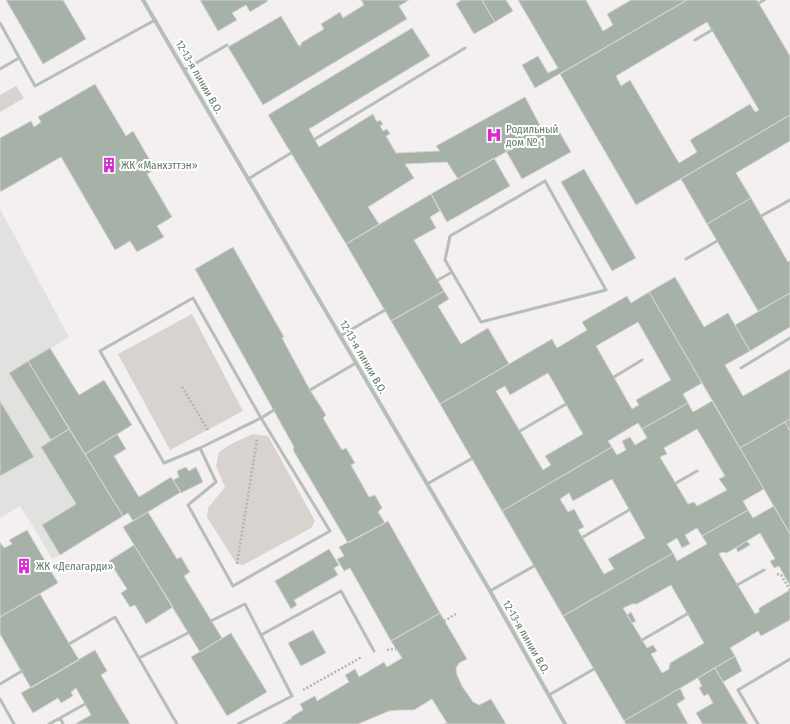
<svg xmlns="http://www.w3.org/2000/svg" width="790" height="724" viewBox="0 0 790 724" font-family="'Fira Sans Condensed',sans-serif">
  <rect width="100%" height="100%" fill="#f4eff0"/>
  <path fill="#e1e1e0" d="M0,209L69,337L28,362L123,516L60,555L52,559L39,536L20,506L0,518Z"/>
  <path fill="#d8d3cf" d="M16,86L24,98L0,112V95Z
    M192,314L243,411L170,450L118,354Z
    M253,434L268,436L315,521L311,528L243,565L236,563L207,517L208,508L225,487L216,466L219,452L231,444Z"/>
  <path fill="#a6b2a8" stroke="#d5d2d3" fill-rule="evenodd" d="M6,0H63L86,39L43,64Z
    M200,0H267L268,1L250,12L246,5L232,13L237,20L218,31Z
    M361,0H409L399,6L407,19L263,105L228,47L281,16L299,46L302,44L301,43L324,29L321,24L340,12L343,18L364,5Z
    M461,0H482L495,22L474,34L456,4Z
    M482,0H506L513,11L495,22Z
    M518,0H586L603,31L613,25L607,14L631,0H687L535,88L522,65L538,56L548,73L558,68Z
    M687,0H757L790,56V115L636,205L560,74ZM707,22L759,110L755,112L750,104L690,140L697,152L679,163L630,80L621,86L616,76Z
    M412,28L430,56L309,129L319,147L373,114L377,122L380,120L383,124L380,126L383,131L387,129L390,134L386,136L396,153L440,151L436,146L525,97L543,131L458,179L447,162L405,164L414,178L368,207L379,224L346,244L268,115Z
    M95,84L126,136L133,131L155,169L147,174L172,217L157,226L164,237L137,252L130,241L115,250L61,157L0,192V138L31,121L34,127L41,122L38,117Z
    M790,115V141L736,173L751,198L707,224L681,179Z
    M555,124L571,152L522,179L506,151Z
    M494,158L510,186L447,222L431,194Z
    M584,169L636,258L612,271L561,182Z
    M431,194L440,211L430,217L436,228L414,240L444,291L391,321L346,244Z
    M751,198L788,262L790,261V293L758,311L707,224Z
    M233,247L284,337L282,338L310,390L326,415L323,418L342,450L346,448L355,463L351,465L369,497L375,495L382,508L378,512L385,523L348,543L293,450L294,447L195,269Z
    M675,277L704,327L728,313L750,351L725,365L743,396L790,369V419L740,448L649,292Z
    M444,291L449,299L438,306L461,344L488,328L509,364L440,404L391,321Z
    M649,292L702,383L683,394L688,403L642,429L638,423L608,441L612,447L502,511L440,404L552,339L557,348L587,330L582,322L627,296L631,303ZM638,322L671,380L636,400L639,405L632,409L596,346ZM548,373L583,434L545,456L551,465L543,470L496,391L505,386L510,395Z
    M790,293V327L750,351L735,325Z
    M50,348L79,395L104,380L132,425L85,454L28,361Z
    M28,361L69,429L51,440L9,373Z
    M0,401L34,457L0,476Z
    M712,401L764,489L743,501L748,510L702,536L697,528L685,535L690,544L682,548L677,538L667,544L673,553L563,616L502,511L612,447L617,455L626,450L622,441L630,437L635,445L647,438L642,429L688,403L693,412ZM697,429L725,476L719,479L727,490L697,506L694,502L688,504L660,457L667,454L664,448ZM612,479L645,538L608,559L614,569L604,574L578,530L584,527L574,509L568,512L560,499L569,493L573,501Z
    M790,419V431L785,422Z
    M785,422L790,431V534L740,448Z
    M69,429L123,516L60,555L42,525L76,504L41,447Z
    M117,434L126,449L114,456L139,497L171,477L181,492L133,521L128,513L123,516L85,454Z
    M186,467L189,471L196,467L203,482L181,493L173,480L179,477L177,471Z
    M774,506L790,534V586L779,566L774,568L770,561L775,559L760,533L727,553L722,552L719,554L755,614L759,612V608L790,590V620L761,636L758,631L730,648L735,656L624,721L563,616L673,553L677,561L707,544L702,536L748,510L753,518ZM671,585L704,643L670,663L669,669L662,673L651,654L657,651L653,645L647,648L623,608L632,604H637Z
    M148,512L177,559L181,557L190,572L184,576L222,638L200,652L123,527Z
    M388,521L440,613L391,641L350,568L344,571L337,559L344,556L339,547Z
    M27,530L58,583L0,617V542L4,548L12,544L9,540Z
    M747,541L750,545L738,552L736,548Z
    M134,545L173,607L146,624L135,605L130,607L121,593L127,589L109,561Z
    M329,549L339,565L334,568L338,575L294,600L297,605L291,609L275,581Z
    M40,594L79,660L31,688L0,634V617Z
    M631,612L636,621L632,623L627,615Z
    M440,613L467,659L459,663L456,668L457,675L462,686L473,702L479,705L491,699L506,724H444L447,723L432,699L414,710H399L389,711L358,724H282L292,718L291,717L303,710L300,704L315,696L317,701L349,682L345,675L355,669L359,677L384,662L387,667L402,658L391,641Z
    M313,630L326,653L301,666L288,643Z
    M231,633L267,692L227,716L191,657Z
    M95,650L107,671L101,675L130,724H75L91,715L76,688L71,692L73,696L61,703L58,698L33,713L21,693Z
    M735,656L742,671L723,682L715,668Z
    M715,668L723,682L748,724H702V723L696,713L713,703L708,694L704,696L699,688L702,686L698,678Z
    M680,688L685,699L677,704L688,724H626L624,721Z"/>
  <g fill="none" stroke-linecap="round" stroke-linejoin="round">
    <path stroke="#b0b6b2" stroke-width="2.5" stroke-dasharray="2 2" stroke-linecap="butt" d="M182,387L208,430
      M237,564L257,440
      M777,574L781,575L790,590
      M444,621L456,614
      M387,650L396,649
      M303,690L362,657"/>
    <path stroke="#b5beb7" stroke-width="3" d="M759,3L764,0
      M0,23L35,86L155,20
      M695,40L712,30
      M0,69L19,58
      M184,70L227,45
      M315,139L465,48
      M248,179L291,153
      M545,181L606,290L481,322L445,260L450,236Z
      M761,216L790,200
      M686,259L717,241
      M438,280L452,272
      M340,336L385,310
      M741,368L790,338
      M614,377L642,360
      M310,390L356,363
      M520,431L566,404
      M200,448L164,463L100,351L193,298L261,418L200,448L216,482L188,505L233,586L330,531L261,418L274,410
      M676,483L697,471
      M427,484L471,459
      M583,537L629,510
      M737,585L764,570
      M490,591L534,566
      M211,621L245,604L292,696L238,724
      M261,635L341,591L374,651
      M642,640L687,614
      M69,644L115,617L177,724
      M139,658L188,633
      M0,684L22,671
      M549,695L594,669
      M0,699L14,724
      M60,718L85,704
      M49,724L60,718L63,724
      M758,724L738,690L790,659"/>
    <path stroke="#b5beb7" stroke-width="4" d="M143,0L490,591L565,724"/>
  </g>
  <defs>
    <symbol id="hospital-bare" viewBox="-9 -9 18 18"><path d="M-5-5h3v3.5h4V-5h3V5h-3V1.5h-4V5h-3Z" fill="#da29d3" stroke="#fff" stroke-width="2.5" paint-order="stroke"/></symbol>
    <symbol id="building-bare" viewBox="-9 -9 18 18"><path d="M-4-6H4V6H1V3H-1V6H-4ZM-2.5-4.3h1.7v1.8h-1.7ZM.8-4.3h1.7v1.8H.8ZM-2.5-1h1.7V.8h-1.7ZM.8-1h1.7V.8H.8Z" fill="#da29d3" stroke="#fff" stroke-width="2.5" paint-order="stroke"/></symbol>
  </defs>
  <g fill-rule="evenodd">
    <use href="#hospital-bare" x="483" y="124" width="22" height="22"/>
    <use href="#building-bare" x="98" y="154" width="22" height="22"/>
    <use href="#building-bare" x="13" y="555" width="22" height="22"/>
  </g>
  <g text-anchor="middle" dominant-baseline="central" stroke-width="4" stroke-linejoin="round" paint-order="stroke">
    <g font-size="11" fill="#607a66" stroke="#fff">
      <text transform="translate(199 77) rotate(60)">12-13-я линии В.О.</text>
      <text transform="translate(363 357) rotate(60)">12-13-я линии В.О.</text>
      <text transform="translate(526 637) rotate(60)">12-13-я линии В.О.</text>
    </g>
    <g font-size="11" fill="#607a66" stroke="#fff" text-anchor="start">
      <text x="506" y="129">Родильный<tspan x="506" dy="13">дом № 1</tspan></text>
      <text x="121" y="165">ЖК «Манхэттэн»</text>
      <text x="36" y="566">ЖК «Делагарди»</text>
    </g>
  </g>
</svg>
